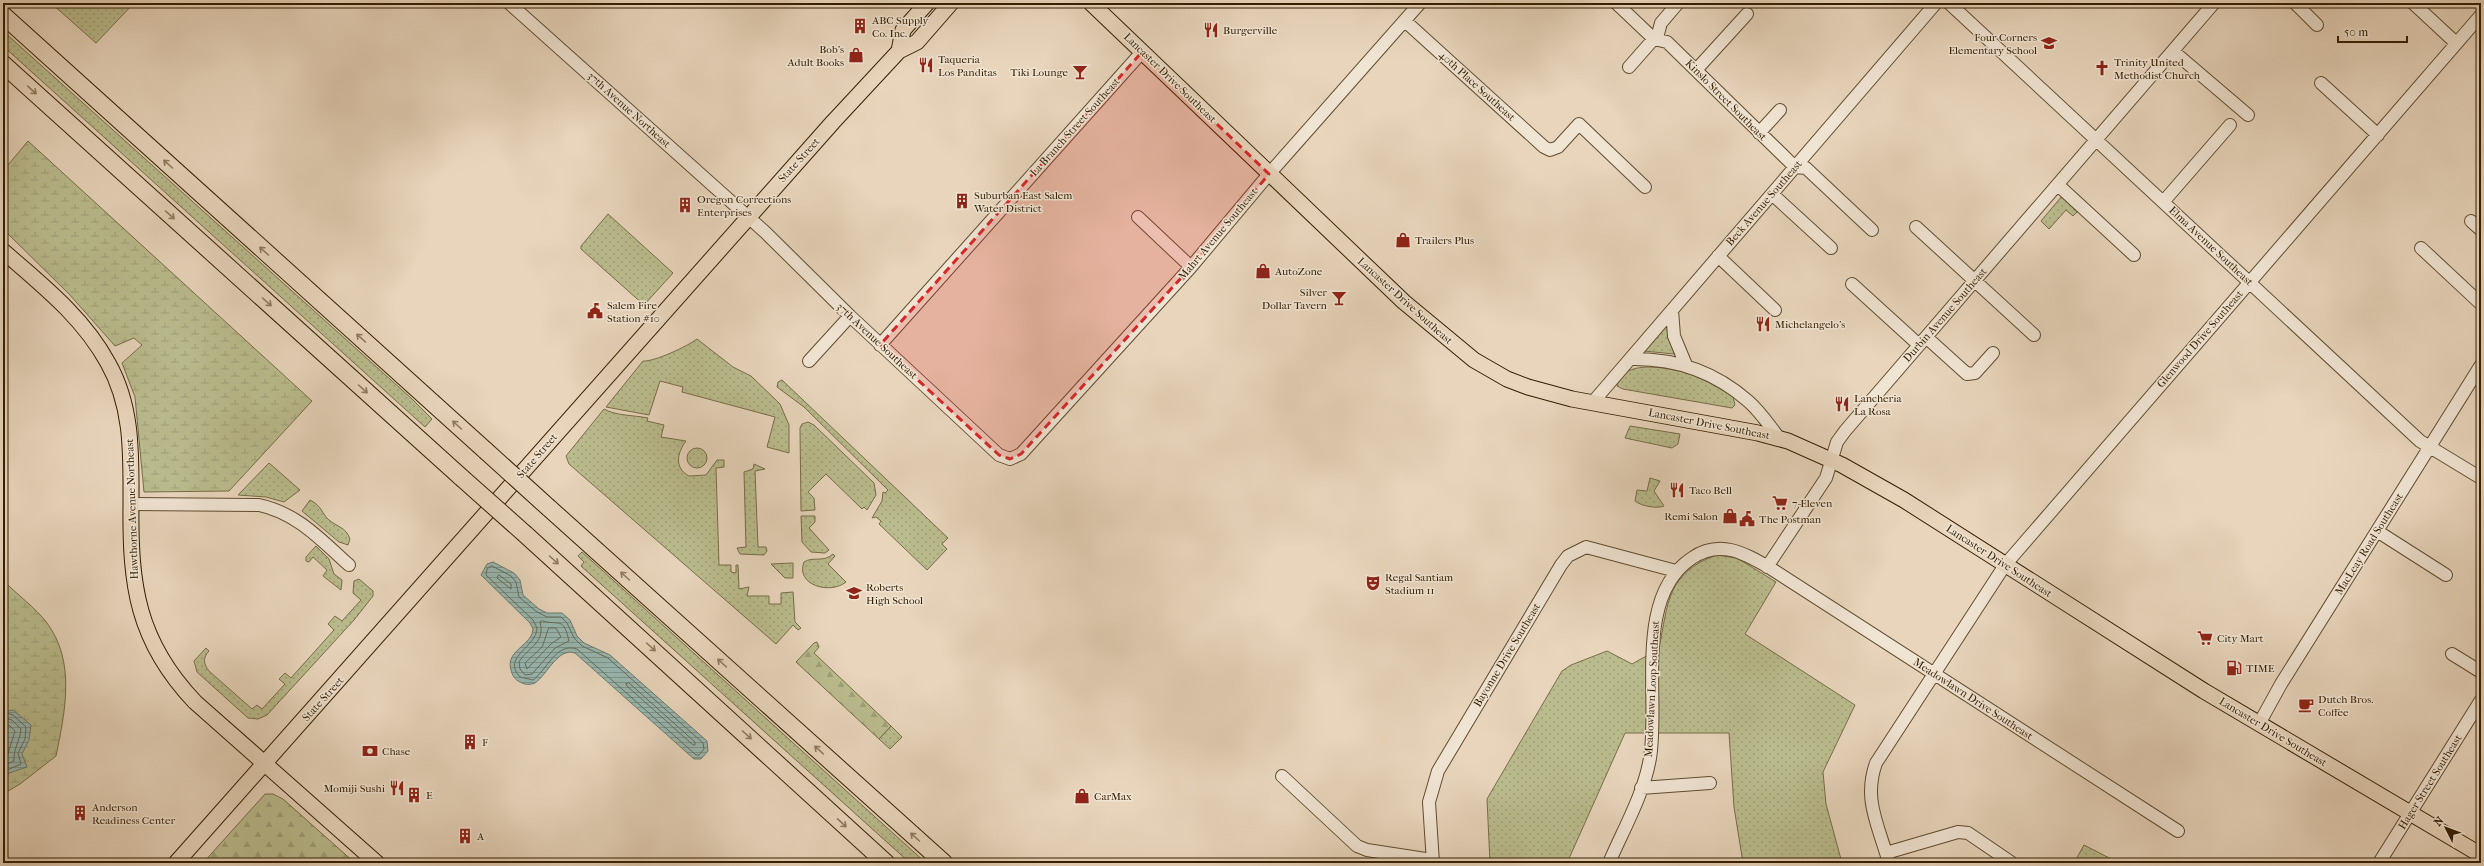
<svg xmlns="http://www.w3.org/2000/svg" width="2484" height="866" viewBox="0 0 2484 866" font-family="'IM FELL French Canon',serif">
  <defs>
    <pattern id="grass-dots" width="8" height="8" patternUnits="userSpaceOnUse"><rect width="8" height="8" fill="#babc8e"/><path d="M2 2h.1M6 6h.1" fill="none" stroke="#a0a179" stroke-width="1.8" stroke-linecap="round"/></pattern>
    <pattern id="forest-firs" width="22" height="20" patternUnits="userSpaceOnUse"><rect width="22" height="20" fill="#babc8e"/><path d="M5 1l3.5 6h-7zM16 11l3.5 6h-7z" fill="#a0a179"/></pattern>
    <pattern id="wetland-marsh" width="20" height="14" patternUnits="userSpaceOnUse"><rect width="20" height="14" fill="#babc8e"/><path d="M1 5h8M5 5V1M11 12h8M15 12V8" fill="none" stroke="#a0a179"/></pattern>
    <pattern id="water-rules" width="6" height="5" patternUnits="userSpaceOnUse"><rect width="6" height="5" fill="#97b8b2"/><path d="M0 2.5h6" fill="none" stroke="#7c958e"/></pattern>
  </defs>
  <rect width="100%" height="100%" fill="#e8d5bc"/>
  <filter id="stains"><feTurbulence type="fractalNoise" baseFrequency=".005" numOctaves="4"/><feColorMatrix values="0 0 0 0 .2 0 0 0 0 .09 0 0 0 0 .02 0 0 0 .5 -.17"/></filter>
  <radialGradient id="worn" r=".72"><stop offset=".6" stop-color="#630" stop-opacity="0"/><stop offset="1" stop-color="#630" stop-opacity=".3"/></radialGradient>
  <path fill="url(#grass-dots)" stroke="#776d47" d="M51,3H134L96,43Z
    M3,31L411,398L432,419L425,427L3,46Z
    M2062,196L2077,212L2073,216L2066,210L2049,229L2041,221Z
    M608,214L673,273L644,305L581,249V246Z
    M1668,323L1674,354L1644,351Z
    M697,339L733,367L751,376L780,404L789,425V453L767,447L775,417L682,392L683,387L660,381L649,415L606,407L643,361C654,362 688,346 697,339Z
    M1650,367C1682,368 1706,379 1733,397L1735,405L1732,408L1623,389L1617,386C1620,370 1636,367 1650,367Z
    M782,380L948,538L942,544L947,549L927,570L879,524L881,521L876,517L872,518L882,501L883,492L885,493L888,490L804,407L777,387L778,382Z
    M604,409C616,416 634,415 648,418L647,421L664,425L661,437L686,441C677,453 674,468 689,476L706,475L717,460H724V467L716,468L719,565H731V572L736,573V565H738L739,589L749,587L747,596H769V604H781V593L793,592L795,622L801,628L798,630L793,625L776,644L569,464L566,456Z
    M808,422L814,425L874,483L876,495L867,510L864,507L862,509L826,474L808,492L814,498L815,510L801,511L800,428L802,424Z
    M1630,426L1680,434L1678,444L1672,448L1625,438Z
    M687 458a10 10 0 1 1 20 0a10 10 0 1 1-20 0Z
    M269,463L300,490L284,502L266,497L238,495Z
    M754,464L765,469L755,471L758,547H766L767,551L764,555L740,554L737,548L746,547L744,472L753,469Z
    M1650,478L1660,481L1654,491L1664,506C1657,509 1641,506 1635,501L1637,490L1647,491Z
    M310,500C322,506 322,514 329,520C337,527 346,527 350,539L348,545L339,542L302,511Z
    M801,516H815V522L809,528L829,550L825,553L811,552L802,542Z
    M316,546L329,559L334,574L342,580L341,590L323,576L327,570L313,557L309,562L306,561V557Z
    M582,552L926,863H910L581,566L584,562L578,556Z
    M833,554L835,556L828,564L846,582C830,595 795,585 804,562C813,556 823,563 833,554Z
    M1717,555L1737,558L1776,582L1745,634L1855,705L1823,772L1826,804L1842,863H1743L1734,807L1729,733H1625L1567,863H1490L1487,799L1562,671L1571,665L1607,651L1632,664L1659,649C1668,603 1667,572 1717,555Z
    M793,563V578H785L771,564Z
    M359,579L373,591V596L354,620L267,715L258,719L248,718L197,672L194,661L206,648L209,651C203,657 203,664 209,671L252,709L257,705L262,709L285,684L279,679L285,673L291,678L334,630L328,624L335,616L342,621L361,600L353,593L354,581Z
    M891,726L902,737L890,749L879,739Z
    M2084,845L2119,863H2074Z"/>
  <path fill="url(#forest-firs)" stroke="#776d47" d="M817,642L819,647L814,653L891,726L879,739L796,662L814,643Z
    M265,794H273L283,799L355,863H203Z"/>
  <path fill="url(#wetland-marsh)" stroke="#776d47" d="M28,141L312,401L229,491L144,492L135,397L122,363L142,345L134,338L115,346L69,294L3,229V171Z
    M3,580C17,595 35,607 47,623C76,662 65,712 56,756L20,784L3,794Z"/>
  <path fill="url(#water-rules)" stroke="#6f7a6b" d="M493,562L514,573L520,580L523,595L539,609L547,613H562L570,620L577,636L584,643L610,655L707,741L708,751L701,759H694L575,653C558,647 547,675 535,683C530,685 525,685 520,682C515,680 512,675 511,670C505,650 532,646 533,629L530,623L481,575L487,564Z
    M3,707L8,711L13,710L31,725L29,740L22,754L27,767L9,773L3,781Z"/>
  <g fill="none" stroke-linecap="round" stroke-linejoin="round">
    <path stroke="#666b59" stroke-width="1" d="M492,566L511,576L516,582L519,597L537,612L547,617H561L567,623L574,638L582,646L608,658L703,743L704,749L699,755H696L577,649C556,642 547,670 533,680L520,677C501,657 537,647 537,628L533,620L486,575L487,569Z
      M499,575L511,584V589L497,578Z
      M543,621C560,626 563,616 569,641L555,648L532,674L525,675L520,669L519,662C528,647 546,643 540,622Z
      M549,628H556L561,637L551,644L527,669L525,663L542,647Z
      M629,683L695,742V745H693L627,686L626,684Z
      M3,712L13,715L26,727L25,739L18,753L21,764L7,770L3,775
      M3,718L12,720L21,729C20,741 13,749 14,761L3,766
      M3,725L10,726L15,731L7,757L3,759"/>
    <defs>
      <path id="minor" d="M509,3L765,232L850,316L999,455L1010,459L1021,454L1191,267L1269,174L1420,3
        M1616,3L1654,39L1667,42L1795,167L1806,168L1872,230
        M1949,3L2420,441L2481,478
        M2295,3L2317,25
        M2413,3L2456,43
        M1405,21L1544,147L1550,150L1558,147L1579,124L1645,187
        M2173,51L2248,115
        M1629,67L1658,34L1661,23L1678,3
        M1696,70L1747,14
        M2321,83L2378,135
        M1759,133L1780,110
        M2058,185L2134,255
        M1772,194L1831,248
        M2164,201L2230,125
        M1138,217L1191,267
        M2471,221L2481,230
        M1916,227L2034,335
        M2421,248L2481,304
        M1718,256L1775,310
        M1852,284L1919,345
        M1672,310L1674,336L1686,365
        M1926,337L1967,374L1975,373L1993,353
        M880,345L1142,52
        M1630,359C1675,358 1714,371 1748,401C1761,412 1770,427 1780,439
        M809,361L850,316
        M1593,402L1936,3
        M131,504L259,505C297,513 321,540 349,565
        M2377,531L2446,575
        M1767,567L1826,478L1837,442L1845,431L2214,3
        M2452,654L2481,672
        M2259,724L2281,684L2481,365
        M1282,776L1357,846L1367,850L1432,860
        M1641,788L1710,783
        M1886,853C1876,820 1864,797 1876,763L2005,565L2481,15
        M1433,863L1429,802L1438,771L1561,565L1568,556L1586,547L1676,571
        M1609,863C1623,830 1644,794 1650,758C1660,698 1633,597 1692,558C1720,539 1744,553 1770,568L2178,831
        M1889,863L1886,853L1958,832L1968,833L2012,863
        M2379,863L2481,700"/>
      <path id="major" d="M1091,3L1404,302L1474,360L1507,379L1528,387L1572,399L1758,433L1788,441L1842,465L1904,500L2204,691L2481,855
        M899,51L903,30L927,3
        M3,251C42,285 83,317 108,363C133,407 131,455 131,504C130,585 137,641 195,702L377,863
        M176,863L833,122L899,51L917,42L951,3"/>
      <path id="highway" d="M3,15L486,451
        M3,64L462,478
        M549,508L944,863
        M525,534L886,863"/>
    </defs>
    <use href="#minor" stroke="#614c2f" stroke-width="14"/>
    <use href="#major" stroke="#341e00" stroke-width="17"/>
    <use href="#highway" stroke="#341e00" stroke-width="19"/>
    <use href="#minor" stroke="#f0e4d3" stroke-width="12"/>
    <use href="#major" stroke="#e8d5bc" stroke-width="15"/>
    <use href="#highway" stroke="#e8d5bc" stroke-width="17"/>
    <defs>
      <path id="highway-bridge" d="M486,451L549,508
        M462,478L525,534"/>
    </defs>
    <use href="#highway-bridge" stroke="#341e00" stroke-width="19" stroke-linecap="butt"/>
    <use href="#highway-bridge" stroke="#e8d5bc" stroke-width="17"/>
  </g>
  <defs><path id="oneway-shaft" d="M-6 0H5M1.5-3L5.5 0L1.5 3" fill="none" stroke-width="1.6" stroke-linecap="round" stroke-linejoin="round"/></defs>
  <g stroke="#8e7a5e">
    <use href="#oneway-shaft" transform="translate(32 90) rotate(42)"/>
    <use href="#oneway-shaft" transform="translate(168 164) rotate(-138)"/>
    <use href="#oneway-shaft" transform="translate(170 215) rotate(42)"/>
    <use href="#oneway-shaft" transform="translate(264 251) rotate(-138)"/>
    <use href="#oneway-shaft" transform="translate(267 302) rotate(42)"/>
    <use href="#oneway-shaft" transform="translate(361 338) rotate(-138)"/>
    <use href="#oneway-shaft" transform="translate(363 389) rotate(42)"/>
    <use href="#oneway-shaft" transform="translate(457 425) rotate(-138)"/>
    <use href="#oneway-shaft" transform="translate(554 560) rotate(42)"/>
    <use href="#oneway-shaft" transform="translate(625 576) rotate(-138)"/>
    <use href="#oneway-shaft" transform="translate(651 647) rotate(42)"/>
    <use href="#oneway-shaft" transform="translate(722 663) rotate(-138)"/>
    <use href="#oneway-shaft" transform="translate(747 735) rotate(42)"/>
    <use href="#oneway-shaft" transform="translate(819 750) rotate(-138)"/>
    <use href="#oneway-shaft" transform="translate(842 823) rotate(43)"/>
    <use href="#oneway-shaft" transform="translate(915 837) rotate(-138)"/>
  </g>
  <path fill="#d62828" fill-opacity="0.2" stroke="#d62828" stroke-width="3" stroke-dasharray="8 5" stroke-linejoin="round" d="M1142,52L1269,174L1191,267L1021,454L1010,459L999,455L880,345Z"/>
  <defs>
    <symbol id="building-bare" viewBox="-9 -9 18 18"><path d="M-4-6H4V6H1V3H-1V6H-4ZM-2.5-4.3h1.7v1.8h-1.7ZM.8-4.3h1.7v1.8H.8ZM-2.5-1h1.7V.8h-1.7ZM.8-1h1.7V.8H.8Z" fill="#8f2418" stroke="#f0e4d3" stroke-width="2.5" paint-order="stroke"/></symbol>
    <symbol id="restaurant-bare" viewBox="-9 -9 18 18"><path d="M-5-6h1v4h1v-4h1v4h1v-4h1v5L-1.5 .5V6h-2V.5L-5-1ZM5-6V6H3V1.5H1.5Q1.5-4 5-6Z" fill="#8f2418" stroke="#f0e4d3" stroke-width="2.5" paint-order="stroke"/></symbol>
    <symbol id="school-bare" viewBox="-9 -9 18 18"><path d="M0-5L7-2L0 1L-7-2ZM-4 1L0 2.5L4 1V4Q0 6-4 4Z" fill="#8f2418" stroke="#f0e4d3" stroke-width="2.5" paint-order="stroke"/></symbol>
    <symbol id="shop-bare" viewBox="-9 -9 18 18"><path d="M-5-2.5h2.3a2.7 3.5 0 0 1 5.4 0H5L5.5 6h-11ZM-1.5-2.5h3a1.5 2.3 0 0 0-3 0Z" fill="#8f2418" stroke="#f0e4d3" stroke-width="2.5" paint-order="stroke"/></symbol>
    <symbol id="church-bare" viewBox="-9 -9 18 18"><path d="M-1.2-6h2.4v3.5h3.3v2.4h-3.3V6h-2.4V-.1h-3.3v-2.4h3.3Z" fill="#8f2418" stroke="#f0e4d3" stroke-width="2.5" paint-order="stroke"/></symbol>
    <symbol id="bar-bare" viewBox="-9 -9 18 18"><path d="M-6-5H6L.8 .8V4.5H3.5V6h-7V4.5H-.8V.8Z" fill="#8f2418" stroke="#f0e4d3" stroke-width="2.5" paint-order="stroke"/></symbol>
    <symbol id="civic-bare" viewBox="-9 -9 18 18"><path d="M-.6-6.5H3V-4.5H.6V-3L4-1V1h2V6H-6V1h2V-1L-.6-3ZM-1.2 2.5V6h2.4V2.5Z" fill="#8f2418" stroke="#f0e4d3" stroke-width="2.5" paint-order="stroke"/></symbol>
    <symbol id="supermarket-bare" viewBox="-9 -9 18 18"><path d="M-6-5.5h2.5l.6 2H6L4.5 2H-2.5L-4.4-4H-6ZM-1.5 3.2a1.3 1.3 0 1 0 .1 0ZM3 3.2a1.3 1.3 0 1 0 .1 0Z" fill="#8f2418" stroke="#f0e4d3" stroke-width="2.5" paint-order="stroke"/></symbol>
    <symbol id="theatre-bare" viewBox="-9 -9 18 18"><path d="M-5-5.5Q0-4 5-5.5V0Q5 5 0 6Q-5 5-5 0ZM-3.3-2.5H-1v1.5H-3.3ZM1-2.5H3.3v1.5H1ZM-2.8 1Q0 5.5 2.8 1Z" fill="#8f2418" stroke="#f0e4d3" stroke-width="2.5" paint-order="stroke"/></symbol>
    <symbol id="fuel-bare" viewBox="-9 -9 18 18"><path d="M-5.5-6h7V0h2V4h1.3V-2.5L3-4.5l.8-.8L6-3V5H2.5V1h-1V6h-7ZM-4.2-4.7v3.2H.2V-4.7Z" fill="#8f2418" stroke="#f0e4d3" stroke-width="2.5" paint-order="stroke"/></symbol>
    <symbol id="cafe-bare" viewBox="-9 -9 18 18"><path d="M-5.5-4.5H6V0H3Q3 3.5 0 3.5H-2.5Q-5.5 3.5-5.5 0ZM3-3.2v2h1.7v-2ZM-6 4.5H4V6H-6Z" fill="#8f2418" stroke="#f0e4d3" stroke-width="2.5" paint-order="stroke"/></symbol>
    <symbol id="bank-bare" viewBox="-9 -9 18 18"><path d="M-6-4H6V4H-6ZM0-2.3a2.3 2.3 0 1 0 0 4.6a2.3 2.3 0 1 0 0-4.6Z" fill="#8f2418" stroke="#f0e4d3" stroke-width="2.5" paint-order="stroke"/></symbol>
  </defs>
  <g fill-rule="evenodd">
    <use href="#building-bare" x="849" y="15" width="22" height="22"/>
    <use href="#restaurant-bare" x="1200" y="19" width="22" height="22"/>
    <use href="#school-bare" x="2038" y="32" width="22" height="22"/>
    <use href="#shop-bare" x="845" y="44" width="22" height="22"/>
    <use href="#restaurant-bare" x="915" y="54" width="22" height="22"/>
    <use href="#church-bare" x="2091" y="57" width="22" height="22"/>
    <use href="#bar-bare" x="1069" y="61" width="22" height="22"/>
    <use href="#building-bare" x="951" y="190" width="22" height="22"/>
    <use href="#building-bare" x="674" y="194" width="22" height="22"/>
    <use href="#shop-bare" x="1392" y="229" width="22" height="22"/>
    <use href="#shop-bare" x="1252" y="260" width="22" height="22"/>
    <use href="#bar-bare" x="1328" y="287" width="22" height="22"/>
    <use href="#civic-bare" x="584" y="300" width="22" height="22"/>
    <use href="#restaurant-bare" x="1752" y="313" width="22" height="22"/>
    <use href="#restaurant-bare" x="1831" y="393" width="22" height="22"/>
    <use href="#restaurant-bare" x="1666" y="479" width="22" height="22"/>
    <use href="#supermarket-bare" x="1769" y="492" width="22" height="22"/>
    <use href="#shop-bare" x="1719" y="505" width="22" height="22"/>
    <use href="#civic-bare" x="1736" y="508" width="22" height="22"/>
    <use href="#theatre-bare" x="1362" y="572" width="22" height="22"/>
    <use href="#school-bare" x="843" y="582" width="22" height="22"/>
    <use href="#supermarket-bare" x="2194" y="627" width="22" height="22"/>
    <use href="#fuel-bare" x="2223" y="657" width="22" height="22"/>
    <use href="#cafe-bare" x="2295" y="694" width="22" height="22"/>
    <use href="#building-bare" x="459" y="731" width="22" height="22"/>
    <use href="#bank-bare" x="359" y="740" width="22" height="22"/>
    <use href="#restaurant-bare" x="386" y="777" width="22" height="22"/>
    <use href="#building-bare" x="403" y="784" width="22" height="22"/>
    <use href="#shop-bare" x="1071" y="785" width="22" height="22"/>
    <use href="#building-bare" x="69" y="802" width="22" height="22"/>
    <use href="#building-bare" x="454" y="825" width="22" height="22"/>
  </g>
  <g text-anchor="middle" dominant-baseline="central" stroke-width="3" stroke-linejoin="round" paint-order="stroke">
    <g font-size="11" fill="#341e00" stroke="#f0e4d3" text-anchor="start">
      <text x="872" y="20">ABC Supply<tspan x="872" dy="13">Co. Inc.</tspan></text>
      <text x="1223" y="30">Burgerville</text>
      <text x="2037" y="37" text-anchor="end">Four Corners<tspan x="2037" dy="13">Elementary School</tspan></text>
      <text x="844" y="49" text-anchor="end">Bob's<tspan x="844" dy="13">Adult Books</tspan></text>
      <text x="938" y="59">Taqueria<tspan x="938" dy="13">Los Panditas</tspan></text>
      <text x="2114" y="62">Trinity United<tspan x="2114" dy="13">Methodist Church</tspan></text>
      <text x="1068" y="72" text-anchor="end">Tiki Lounge</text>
      <text x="974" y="195">Suburban East Salem<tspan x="974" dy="13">Water District</tspan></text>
      <text x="697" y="199">Oregon Corrections<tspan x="697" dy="13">Enterprises</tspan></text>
      <text x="1415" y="240">Trailers Plus</text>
      <text x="1275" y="271">AutoZone</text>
      <text x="1327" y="292" text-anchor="end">Silver<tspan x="1327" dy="13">Dollar Tavern</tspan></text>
      <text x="607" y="305">Salem Fire<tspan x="607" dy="13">Station #10</tspan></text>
      <text x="1775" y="324">Michelangelo's</text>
      <text x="1854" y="398">Lancheria<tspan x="1854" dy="13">La Rosa</tspan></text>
      <text x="1689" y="490">Taco Bell</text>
      <text x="1792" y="503">7-Eleven</text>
      <text x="1718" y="516" text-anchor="end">Remi Salon</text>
      <text x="1759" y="519">The Postman</text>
      <text x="1385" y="577">Regal Santiam<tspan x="1385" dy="13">Stadium 11</tspan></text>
      <text x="866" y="587">Roberts<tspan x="866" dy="13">High School</tspan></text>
      <text x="2217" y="638">City Mart</text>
      <text x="2246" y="668">TIME</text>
      <text x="2318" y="699">Dutch Bros.<tspan x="2318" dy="13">Coffee</tspan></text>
      <text x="482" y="742">F</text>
      <text x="382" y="751">Chase</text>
      <text x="385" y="788" text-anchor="end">Momiji Sushi</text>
      <text x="426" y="795">E</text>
      <text x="1094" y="796">CarMax</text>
      <text x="92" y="807">Anderson<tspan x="92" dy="13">Readiness Center</tspan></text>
      <text x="477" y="836">A</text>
    </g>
    <g font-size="11" fill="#341e00" stroke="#f0e4d3">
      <text transform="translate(1170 78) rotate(44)">Lancaster Drive Southeast</text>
      <text transform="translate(1477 86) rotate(42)">40th Place Southeast</text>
      <text transform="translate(1726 100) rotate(45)">Kinslo Street Southeast</text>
      <text transform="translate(629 110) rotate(42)">37th Avenue Northeast</text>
      <text transform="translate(1075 127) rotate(-48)">La Branch Street Southeast</text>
      <text transform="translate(799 160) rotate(-48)">State Street</text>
      <text transform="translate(1764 203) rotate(-49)">Beck Avenue Southeast</text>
      <text transform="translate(1218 234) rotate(-50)">Mahrt Avenue Southeast</text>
      <text transform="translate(2211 246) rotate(43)">Elma Avenue Southeast</text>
      <text transform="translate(1405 301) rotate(42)">Lancaster Drive Southeast</text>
      <text transform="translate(1945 315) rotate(-49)">Durbin Avenue Southeast</text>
      <text transform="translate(2200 339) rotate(-49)">Glenwood Drive Southeast</text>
      <text transform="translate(877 341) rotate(43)">37th Avenue Southeast</text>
      <text transform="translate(1709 424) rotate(11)">Lancaster Drive Southeast</text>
      <text transform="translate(537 456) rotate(-49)">State Street</text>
      <text transform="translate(132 509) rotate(-92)">Hawthorne Avenue Northeast</text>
      <text transform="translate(2369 544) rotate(-58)">MacLeay Road Southeast</text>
      <text transform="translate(1999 561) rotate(33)">Lancaster Drive Southeast</text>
      <text transform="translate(1507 655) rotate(-59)">Bayonne Drive Southeast</text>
      <text transform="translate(1652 689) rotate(-87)">Meadowlawn Loop Southeast</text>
      <text transform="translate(323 699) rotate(-48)">State Street</text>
      <text transform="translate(1973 699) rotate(33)">Meadowlawn Drive Southeast</text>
      <text transform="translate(2273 732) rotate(31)">Lancaster Drive Southeast</text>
      <text transform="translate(2430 782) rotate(-58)">Hager Street Southeast</text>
    </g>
  </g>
  <rect width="2484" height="866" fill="none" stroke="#e8d5bc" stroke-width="16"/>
  <rect x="4" y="4" width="2476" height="858" fill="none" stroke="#341e00" stroke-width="2"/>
  <rect x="8" y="8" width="2468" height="850" fill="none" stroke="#341e00"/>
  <g transform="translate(2446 828) rotate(312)" stroke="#f0e4d3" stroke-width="3" paint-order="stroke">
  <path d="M0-3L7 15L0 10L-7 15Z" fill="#341e00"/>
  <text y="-6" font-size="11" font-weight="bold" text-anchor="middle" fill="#341e00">N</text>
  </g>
  <path d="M2338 36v6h69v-6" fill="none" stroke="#341e00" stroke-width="2"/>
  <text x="2344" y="36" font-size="12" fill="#341e00" stroke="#f0e4d3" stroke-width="3" paint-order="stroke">50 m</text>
  <rect width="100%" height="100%" filter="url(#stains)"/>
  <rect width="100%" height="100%" fill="url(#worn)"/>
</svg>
